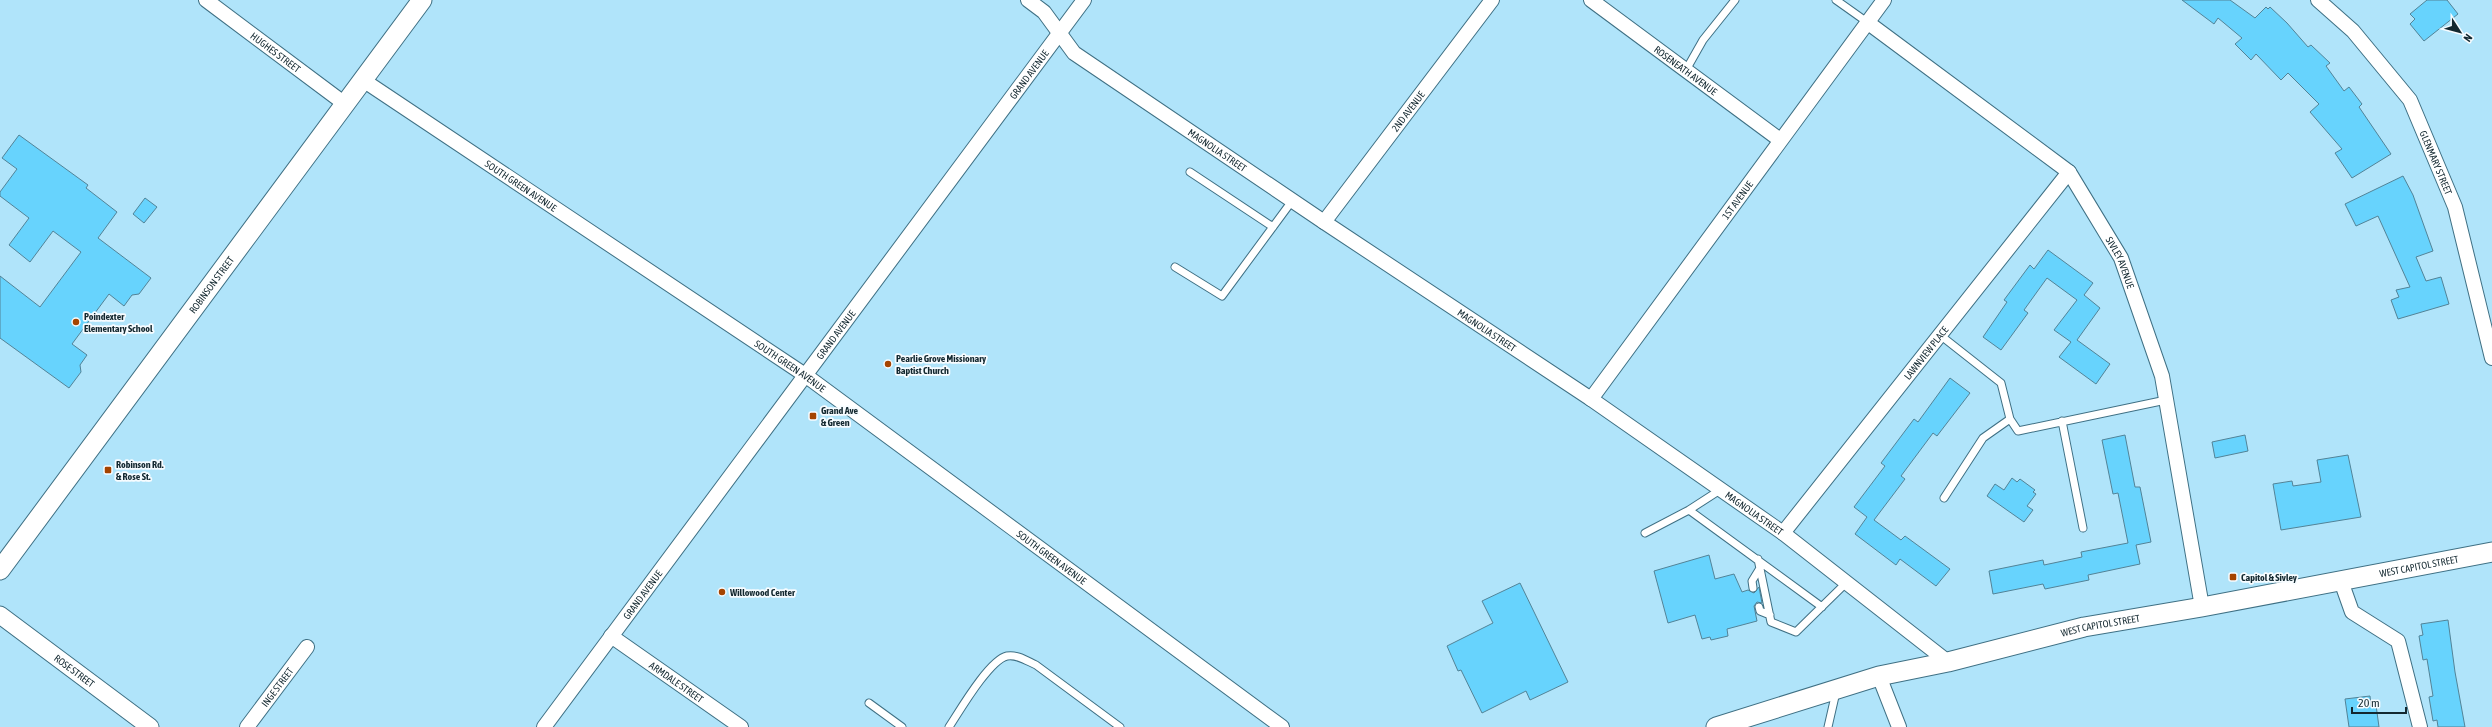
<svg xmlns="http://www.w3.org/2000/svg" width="2492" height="727" viewBox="0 0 2492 727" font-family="'Asap Condensed',sans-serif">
  <rect width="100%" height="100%" fill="#b0e4fa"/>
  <path fill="#67d3fd" stroke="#528397" d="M2182,0H2230L2255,18L2266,7L2268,9L2270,7L2287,23L2308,47L2311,45L2330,63L2326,66L2344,91L2349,87L2362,104L2359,107L2391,154L2352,178L2335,153L2342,149L2310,112L2319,104L2288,73L2281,80L2256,54L2251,60L2235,44L2242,38L2218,18L2214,24Z
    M2427,0H2447L2458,14L2424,41L2410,24L2415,19L2410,14Z
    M19,135L88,185L86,188L117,212L98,238L151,278L139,294L132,295L124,306L109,294L72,344L87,355L80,365L81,372L69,388L0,338V276L40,307L81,252L53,231L30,262L9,245L29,218L0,196V192L17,169L2,158Z
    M2403,176L2413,195L2433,251L2416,257L2426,281L2441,277L2449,304L2398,319L2391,300L2399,297L2396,290L2410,287L2378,216L2356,226L2345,204Z
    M145,198L157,207L144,223L133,214Z
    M2048,250L2093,283L2084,295L2100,308L2077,340L2110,364L2096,384L2059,357L2071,342L2054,330L2077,300L2047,278L2024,310L2028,313L2001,350L1983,337L2007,302L2004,300L2030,265L2034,269Z
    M1950,378L1970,393L1937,436L1933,433L1901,476L1905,479L1874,520L1901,540L1905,536L1950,569L1936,586L1900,559L1896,565L1855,534L1867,517L1854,507L1885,466L1881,463L1914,419L1918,422Z
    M2125,435L2135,487H2140L2151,542L2136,545L2140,564L2088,575L2089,580L2045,589L2043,584L1993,594L1989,571L2043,560L2044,565L2082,557L2081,552L2128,543L2118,493L2113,494L2102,440Z
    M2245,435L2248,451L2215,458L2212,442Z
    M2348,455L2361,517L2281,530L2273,484L2292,481L2293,486L2321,482L2317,460Z
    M2012,478L2017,482L2020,479L2035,490L2033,492L2036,494L2027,506L2033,510L2024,522L1987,496L1995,484L2004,490Z
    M1709,555L1715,579L1734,574L1742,592L1748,590L1754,593L1759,587L1762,603L1757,602L1754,606L1757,621L1727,629L1728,636L1711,640L1710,637L1702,639L1695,615L1668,623L1654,571Z
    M1520,583L1568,682L1530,700L1526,691L1482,713L1461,670L1458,671L1447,646L1493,623L1482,601Z
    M2448,620L2455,672L2465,727H2438L2437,720L2433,721L2429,697L2433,696L2427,659L2423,660L2419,636L2423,635L2421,624Z
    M2370,696L2371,706L2376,705L2379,727H2349L2345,699Z"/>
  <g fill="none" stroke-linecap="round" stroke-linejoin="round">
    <defs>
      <path id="service" d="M1836,0L1867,22
        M1686,70L1703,40L1735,0
        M1190,172L1273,227
        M1175,267L1222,296L1292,201
        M1940,335L2001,383L2010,419L2018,431L2166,400
        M2062,421L2083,528
        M1944,498L1983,438L2010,419
        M1689,510L1720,490
        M1645,533L1689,510L1822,607
        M1758,559L1771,622L1796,632L1846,583
        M1753,588L1752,581L1760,568
        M1759,607L1760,611L1770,615
        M869,703L902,727
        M949,727C959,712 989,660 1007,656C1017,654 1027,661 1036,665L1120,727
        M1828,727L1836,692"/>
      <g id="minor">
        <path id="s1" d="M206,0L345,104"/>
        <path id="s2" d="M1028,0L1044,12L1074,53L1324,222L1591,399L1783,533L1948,662"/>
        <path id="s3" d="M1591,0L1780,140"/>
        <path id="s4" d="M2318,0L2353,31L2410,100L2455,207L2492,358"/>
        <path id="s5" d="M1867,22L2069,172L2121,258L2162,376L2202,607"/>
        <path id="s6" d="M363,80L805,375L1282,727"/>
        <path id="s7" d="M1324,222L1492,0"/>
        <path id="s8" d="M1591,399L1884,0"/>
        <path id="s9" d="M1783,533L2069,172"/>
        <path d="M2341,581L2352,612L2398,641L2420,727"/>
        <path id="s10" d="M611,636L741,727"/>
        <path d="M1879,676L1899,727"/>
        <path id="s11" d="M247,727L307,647"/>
        <path id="s12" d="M544,727L1084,0"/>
      </g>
      <g id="tertiary">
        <path id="s13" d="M0,615L150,727"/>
      </g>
      <g id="secondary">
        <path id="s14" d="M0,570L422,0"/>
        <path id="s15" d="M1716,727L1879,676L1948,662L2084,627L2202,607L2492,552"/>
      </g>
    </defs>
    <use href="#service" stroke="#3f7084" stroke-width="9"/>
    <use href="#minor" stroke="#3f7084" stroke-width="16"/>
    <use href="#tertiary" stroke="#3f7084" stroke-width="19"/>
    <use href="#secondary" stroke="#3f7084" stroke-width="21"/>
    <use href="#service" stroke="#fff" stroke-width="7"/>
    <use href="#minor" stroke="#fff" stroke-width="14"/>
    <use href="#tertiary" stroke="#fff" stroke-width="17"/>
    <use href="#secondary" stroke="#fff" stroke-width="19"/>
  </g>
  <g fill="#a54400" stroke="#f7fcff" stroke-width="1.5">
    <circle cx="76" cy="322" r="4"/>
    <circle cx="888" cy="364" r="4"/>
    <rect x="809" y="412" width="8" height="8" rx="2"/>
    <rect x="104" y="466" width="8" height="8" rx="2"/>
    <rect x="2229" y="573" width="8" height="8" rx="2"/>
    <circle cx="722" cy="592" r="4"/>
  </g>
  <g text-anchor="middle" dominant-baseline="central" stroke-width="3.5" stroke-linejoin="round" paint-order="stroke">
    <g font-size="10" fill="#132830" stroke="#f7fcff">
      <text stroke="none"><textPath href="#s1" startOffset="87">HUGHES STREET</textPath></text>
      <text stroke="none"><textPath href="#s3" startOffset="118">ROSENEATH AVENUE</textPath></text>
      <text stroke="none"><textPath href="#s12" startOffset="813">GRAND AVENUE</textPath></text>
      <text stroke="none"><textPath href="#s7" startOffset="139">2ND AVENUE</textPath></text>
      <text stroke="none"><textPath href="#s2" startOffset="244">MAGNOLIA STREET</textPath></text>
      <text stroke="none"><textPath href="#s4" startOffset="204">GLENMARY STREET</textPath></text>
      <text stroke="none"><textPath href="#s6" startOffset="190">SOUTH GREEN AVENUE</textPath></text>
      <text stroke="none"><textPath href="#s8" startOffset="247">1ST AVENUE</textPath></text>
      <text stroke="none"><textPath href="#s5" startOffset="356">SIVLEY AVENUE</textPath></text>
      <text stroke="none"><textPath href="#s14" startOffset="355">ROBINSON STREET</textPath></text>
      <text stroke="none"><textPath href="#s2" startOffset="568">MAGNOLIA STREET</textPath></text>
      <text stroke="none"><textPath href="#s12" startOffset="489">GRAND AVENUE</textPath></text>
      <text stroke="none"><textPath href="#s9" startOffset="230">LAWNVIEW PLACE</textPath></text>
      <text stroke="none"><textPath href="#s6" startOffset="514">SOUTH GREEN AVENUE</textPath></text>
      <text stroke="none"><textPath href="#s2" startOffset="892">MAGNOLIA STREET</textPath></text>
      <text stroke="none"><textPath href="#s6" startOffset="838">SOUTH GREEN AVENUE</textPath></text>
      <text stroke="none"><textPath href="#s15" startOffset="722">WEST CAPITOL STREET</textPath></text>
      <text stroke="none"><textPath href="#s12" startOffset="165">GRAND AVENUE</textPath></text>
      <text stroke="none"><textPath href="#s15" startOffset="398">WEST CAPITOL STREET</textPath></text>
      <text stroke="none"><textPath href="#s13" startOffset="93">ROSE STREET</textPath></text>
      <text stroke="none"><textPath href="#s10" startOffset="80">ARMDALE STREET</textPath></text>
      <text stroke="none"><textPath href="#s11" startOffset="50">INGE STREET</textPath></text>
    </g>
    <g font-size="10" font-weight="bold" fill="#132830" stroke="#f7fcff" text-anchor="start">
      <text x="84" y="316">Poindexter<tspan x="84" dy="12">Elementary School</tspan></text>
      <text x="896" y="358">Pearlie Grove Missionary<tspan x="896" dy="12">Baptist Church</tspan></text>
      <text x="821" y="410">Grand Ave<tspan x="821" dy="12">&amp; Green</tspan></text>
      <text x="116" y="464">Robinson Rd.<tspan x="116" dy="12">&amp; Rose St.</tspan></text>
      <text x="2241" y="577">Capitol &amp; Sivley</text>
      <text x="730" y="592">Willowood Center</text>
    </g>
  </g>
  <g transform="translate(2460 32) rotate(126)" stroke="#f7fcff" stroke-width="3" paint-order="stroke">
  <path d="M0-3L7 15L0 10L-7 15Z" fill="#132830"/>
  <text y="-6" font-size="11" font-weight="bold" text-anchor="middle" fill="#132830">N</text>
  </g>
  <path d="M2352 707v6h54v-6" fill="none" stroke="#132830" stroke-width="2"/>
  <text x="2358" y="707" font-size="12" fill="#132830" stroke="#f7fcff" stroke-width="3" paint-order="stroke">20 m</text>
</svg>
